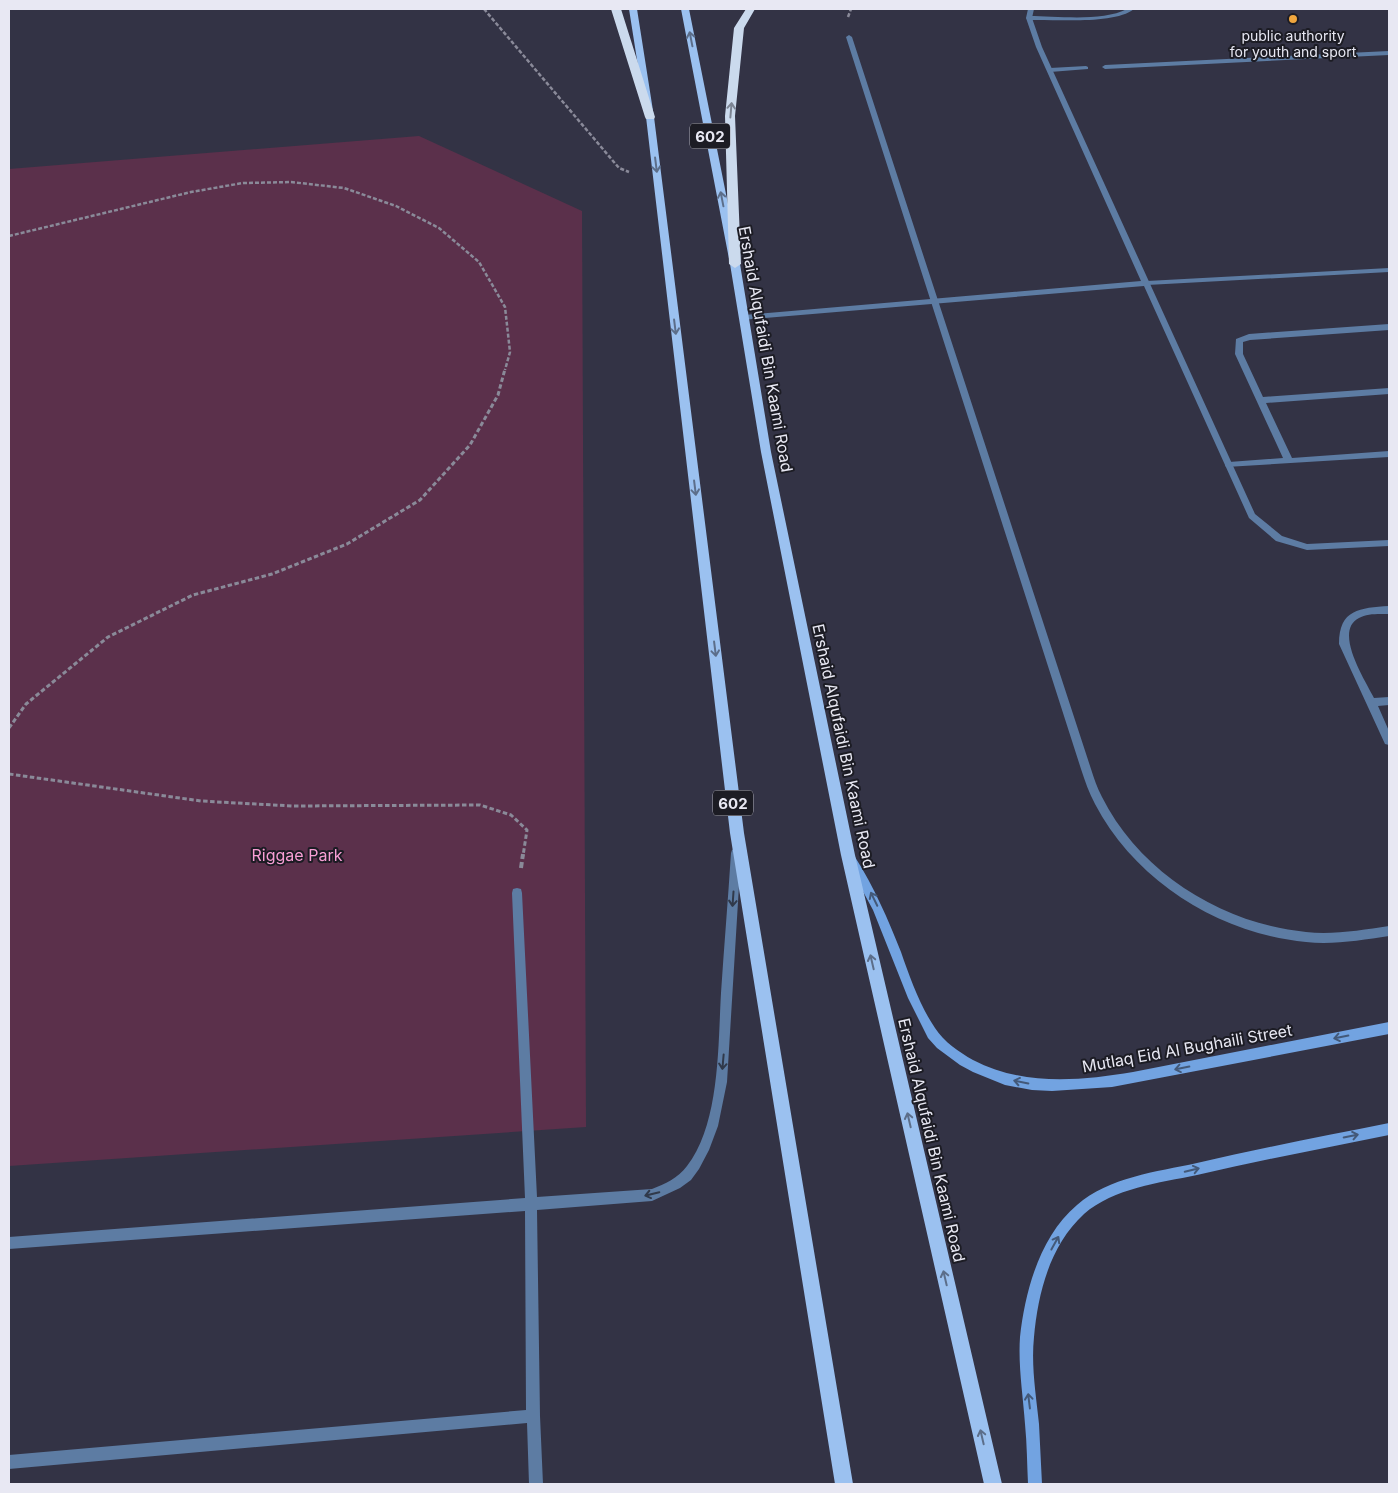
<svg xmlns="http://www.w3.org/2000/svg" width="1398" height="1493" viewBox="0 0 1398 1493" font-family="Inter,sans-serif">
  <rect width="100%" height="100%" fill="#333345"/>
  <path fill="#5b304b" d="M419,136L582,211L586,1127L9,1166V169Z"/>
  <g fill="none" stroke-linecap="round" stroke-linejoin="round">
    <path stroke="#8a8a99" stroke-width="2.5" stroke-dasharray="4 2" stroke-linecap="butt" d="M484,9L619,168L629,172
      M848,17L851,9
      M9,236L191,192L243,183L291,182L344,188L396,206L439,228L479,262L505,307L510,352L505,370"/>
    <path stroke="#8a8a99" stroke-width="3" stroke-dasharray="4.5 2.5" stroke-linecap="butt" d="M9,728L26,704L108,637L193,595L272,574L347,544L420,500L470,445L498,395L505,369
      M9,774L201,801L292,806L480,805L511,815L527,830L523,856"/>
    <path stroke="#8a8a99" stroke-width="4" stroke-dasharray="6 3" stroke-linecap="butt" d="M521,868L523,854"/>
    <path fill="#5d7ca3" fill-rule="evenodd" d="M1127,9H1134C1114,25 1055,19 1029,20L1026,18L1029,16C1057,16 1102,22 1127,9Z
      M849,35L852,37L1091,769C1094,778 1097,788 1102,797C1140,873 1223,924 1306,932C1333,935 1362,930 1389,926V936C1362,940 1333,945 1306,942C1220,934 1136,882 1095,804C1089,793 1085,781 1081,769L846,37Z
      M1389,51V55L1105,69L1102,67L1105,65Z
      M1086,66L1088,67V69L1050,72L1047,70L1050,68Z
      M1389,268V272L1147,285L1143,283L1147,281Z
      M1389,324V330L1250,340L1243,342V354L1263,397L1389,388V394L1266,403L1292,458L1389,451V457L1226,467L1225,465L1229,462L1283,458L1235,354L1236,339L1249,334Z
      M1389,606V614C1380,614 1367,613 1359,618C1333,631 1365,680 1374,698L1389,697V705L1378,706L1389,731V745L1385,744L1339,644C1339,609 1360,608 1389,606Z
      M736,848L740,850L741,853L727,1082L718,1126L709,1150L699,1169L691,1180L680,1188L652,1201L537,1210L540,1416L543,1484H529L527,1423L9,1469V1455L526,1410L525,1211L9,1249V1237L525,1198L512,893L513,889L517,888L521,889L522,893L537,1197L652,1189C665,1184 678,1178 687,1166C720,1124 718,1045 721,993C724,947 728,900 731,853L732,850Z"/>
    <path fill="#5d7ca3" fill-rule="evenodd" d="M1028,9H1034L1032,18L1042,47L1255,514L1282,536L1307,544L1389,540V546L1307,550L1276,541L1249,518L1144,286L741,320L740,318L744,315L1141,281L1036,47L1026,18Z"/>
    <path fill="#72a3e1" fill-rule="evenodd" d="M851,855L855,857C874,887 888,919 901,952C910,978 920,1006 935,1028C944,1042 959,1052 973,1060C1023,1086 1079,1081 1133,1072L1389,1022V1034L1112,1087L1052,1091L1032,1090L1005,1085L973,1072L960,1065L937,1048L928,1038L908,998L873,910L846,860L847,857Z
      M1389,1123V1135C1325,1148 1261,1160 1197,1175C1159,1183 1114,1188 1084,1214C1050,1245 1038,1293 1034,1337C1031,1366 1036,1395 1039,1424C1040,1444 1041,1464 1042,1484H1028C1027,1464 1027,1444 1025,1424C1023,1395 1018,1366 1020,1337C1025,1291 1040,1236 1077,1205C1109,1177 1156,1172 1197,1163C1260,1148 1325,1136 1389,1123Z"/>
    <path fill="#9bc1f0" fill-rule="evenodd" d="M629,9H637L654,117L744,833L853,1484H835L730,833L646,117Z
      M681,9H689L740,264L771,452L855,855L1002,1484H984L841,855L761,452L730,264Z"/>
    <path fill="#cbdaed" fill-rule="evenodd" d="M611,9H621L655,117L654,119H646L645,117Z
      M746,9H755L744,28L735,116L741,264L735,268L729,264L725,116L734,28Z"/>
  </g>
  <defs><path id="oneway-shaft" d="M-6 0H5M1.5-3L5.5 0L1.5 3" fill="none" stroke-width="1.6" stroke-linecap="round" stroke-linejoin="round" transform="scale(1.25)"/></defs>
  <g stroke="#5c6e8a">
    <use href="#oneway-shaft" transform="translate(691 39) rotate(-101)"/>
    <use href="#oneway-shaft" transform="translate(656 165) rotate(83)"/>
    <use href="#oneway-shaft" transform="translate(722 199) rotate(-101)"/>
    <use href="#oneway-shaft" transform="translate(675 327) rotate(83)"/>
    <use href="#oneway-shaft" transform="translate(695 488) rotate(83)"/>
    <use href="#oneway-shaft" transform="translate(715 649) rotate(83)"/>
    <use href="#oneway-shaft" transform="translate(872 962) rotate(-103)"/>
    <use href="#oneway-shaft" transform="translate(909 1120) rotate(-103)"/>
    <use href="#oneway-shaft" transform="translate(945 1278) rotate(-103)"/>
    <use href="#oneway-shaft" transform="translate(982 1437) rotate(-103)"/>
  </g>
  <use stroke="#7c8493" href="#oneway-shaft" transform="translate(731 110) rotate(-85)"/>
  <g stroke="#30394a">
    <use href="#oneway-shaft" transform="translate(733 899) rotate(94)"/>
    <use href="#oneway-shaft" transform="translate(723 1062) rotate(95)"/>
    <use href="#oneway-shaft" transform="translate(652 1194) rotate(167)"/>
  </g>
  <g stroke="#435979">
    <use href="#oneway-shaft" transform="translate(874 899) rotate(-116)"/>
    <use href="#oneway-shaft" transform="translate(1341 1037) rotate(169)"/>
    <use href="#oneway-shaft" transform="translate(1182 1068) rotate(169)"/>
    <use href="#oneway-shaft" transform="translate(1021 1082) rotate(-168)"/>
    <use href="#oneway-shaft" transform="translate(1351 1136) rotate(-11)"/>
    <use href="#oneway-shaft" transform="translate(1192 1170) rotate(-14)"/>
    <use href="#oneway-shaft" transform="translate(1055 1243) rotate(-61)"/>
    <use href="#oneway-shaft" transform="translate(1029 1401) rotate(-97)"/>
  </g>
  <circle fill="#f0a63e" stroke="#1c1c24" stroke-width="2" cx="1293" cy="19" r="5"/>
  <g text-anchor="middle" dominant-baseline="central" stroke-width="4" stroke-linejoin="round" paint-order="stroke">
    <g font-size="14" fill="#e8e8f3" stroke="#1c1c24">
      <text x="1293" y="35">public authority<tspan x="1293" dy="16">for youth and sport</tspan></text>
    </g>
    <g fill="#1c1c24" stroke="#ababb5" stroke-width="1">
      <rect x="690" y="123.5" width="40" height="25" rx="4"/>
      <rect x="713" y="790.5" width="40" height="25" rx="4"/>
    </g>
    <g font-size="15" font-weight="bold" fill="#e8e8f3">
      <text x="710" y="136">602</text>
      <text x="733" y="803">602</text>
    </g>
    <g font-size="16" fill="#e8e8f3" stroke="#1c1c24">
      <text transform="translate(766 349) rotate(80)">Ershaid Alqufaidi Bin Kaami Road</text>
      <text transform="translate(844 746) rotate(78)">Ershaid Alqufaidi Bin Kaami Road</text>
      <text transform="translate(1187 1048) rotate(-10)">Mutlaq Eid Al Bughaili Street</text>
      <text transform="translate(932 1140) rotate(77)">Ershaid Alqufaidi Bin Kaami Road</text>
    </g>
    <g font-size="16" fill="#f89fd5" stroke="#1c1c24">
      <text x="297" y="855">Riggae Park</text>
    </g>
  </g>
  <rect width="1398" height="1493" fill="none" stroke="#e8e8f3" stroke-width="20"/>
</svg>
